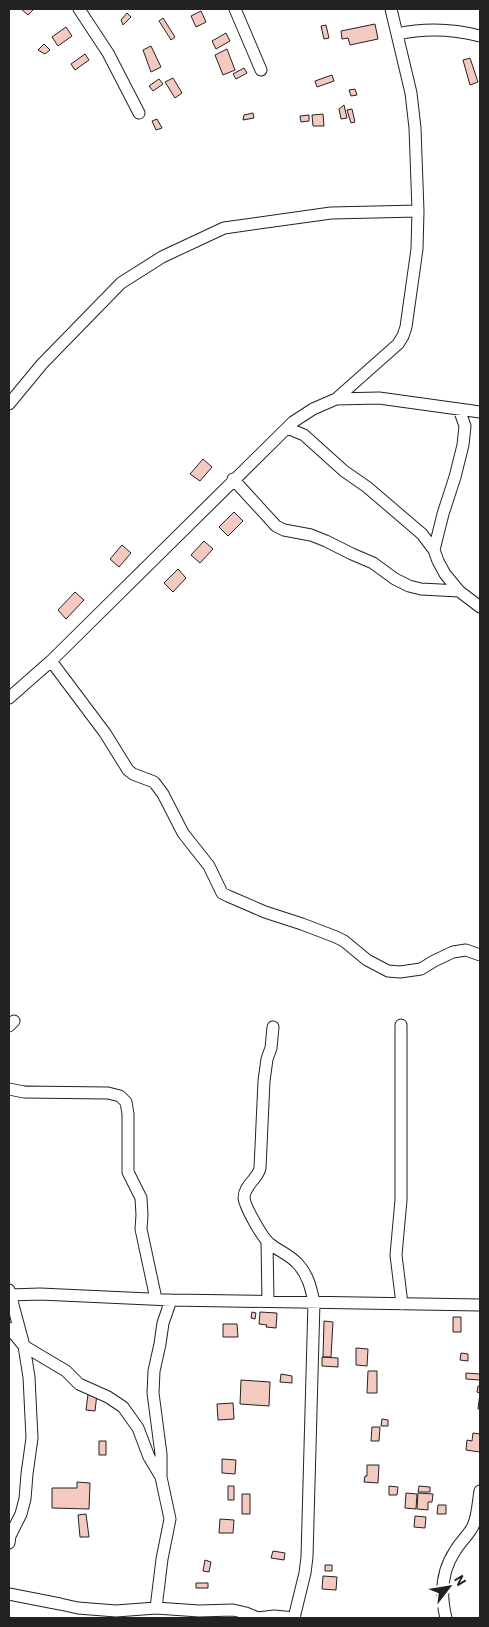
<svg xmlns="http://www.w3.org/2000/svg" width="489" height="1627" viewBox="0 0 489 1627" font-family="Barlow,sans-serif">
  <rect width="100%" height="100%" fill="#fff"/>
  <path fill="#f3c9c0" stroke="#222" d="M21,9H34L28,15Z
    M201,11L206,22L196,27L191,16Z
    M127,13L131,17L123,25L121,20Z
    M163,18L175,37L171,40L159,21Z
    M375,24L378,39L350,45L348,38L342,39L341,31Z
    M326,25L329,38L324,39L321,26Z
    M66,27L72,36L58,46L52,37Z
    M226,33L230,41L216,49L212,41Z
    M44,44L50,50L45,54L38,50Z
    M151,46L161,67L151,72L143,50Z
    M227,49L235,70L223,75L215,55Z
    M85,54L89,60L75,70L71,64Z
    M470,58L478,82L470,85L463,60Z
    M244,68L247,73L236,79L233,74Z
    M332,75L334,81L317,87L315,81Z
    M173,78L182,93L175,98L165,82Z
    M159,79L163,84L153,91L149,86Z
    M355,89L357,95L351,96L349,90Z
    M344,105L347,118L341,119L339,109Z
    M352,109L355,122L351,123L347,110Z
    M253,113L254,118L243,120L244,115Z
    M323,114L324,126H313L312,115Z
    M309,115V121L301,122L300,116Z
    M157,119L162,128L156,130L152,121Z
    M203,459L212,467L200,481L190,474Z
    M234,512L243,521L228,536L219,527Z
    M204,541L213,549L200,563L191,555Z
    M122,545L131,553L119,567L110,559Z
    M178,569L186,578L173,592L164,583Z
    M75,592L84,600L66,619L58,610Z
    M252,1312L256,1313L255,1319L251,1318Z
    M260,1312L277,1313L276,1328L266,1327L267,1325L259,1324Z
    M453,1317H461V1332H453Z
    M324,1321L333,1322L331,1357H323Z
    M223,1324H237L238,1337H223Z
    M356,1348L368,1349L367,1366L356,1365Z
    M461,1353L468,1354V1361L460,1360Z
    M322,1357L338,1358V1367L322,1366Z
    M368,1371H377V1393H367Z
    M466,1373L480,1374V1380L466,1379Z
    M281,1374L292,1376V1383L280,1382Z
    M241,1380L270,1382L269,1406L240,1404Z
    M478,1386H480V1409H478L480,1393L477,1392Z
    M88,1394H97L95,1411L86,1410Z
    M233,1403L234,1419L218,1420L217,1404Z
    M382,1419L388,1420V1426H381Z
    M372,1427H380L379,1441H371Z
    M473,1433L480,1434V1452L466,1450L467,1440L472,1441Z
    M99,1441H106V1455H99Z
    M222,1459L236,1460L235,1474L222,1473Z
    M367,1465H379L378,1483L364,1482L365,1476H367Z
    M77,1482L90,1483L89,1509L52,1508V1488H77Z
    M228,1486H234V1500H228Z
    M389,1486L398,1487L397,1495H389Z
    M419,1486L430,1487V1492H418Z
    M406,1493L417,1494L416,1509L405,1508Z
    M418,1493L433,1494L432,1502H428V1510L417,1509Z
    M242,1494H250V1514H242Z
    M438,1505H446V1514H437Z
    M86,1514L89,1537H80L78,1515Z
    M415,1516L426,1517L425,1528L414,1527Z
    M220,1519L234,1520L233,1533H219Z
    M273,1551L285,1553L284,1560L271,1558Z
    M205,1560L211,1562L209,1572L203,1571Z
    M325,1565H332V1571H325Z
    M323,1576L337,1577L336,1590L322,1589Z
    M196,1583H208V1588H196Z"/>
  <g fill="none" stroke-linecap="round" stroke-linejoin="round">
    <defs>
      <path id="minor" d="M79,9L108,53L139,113
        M235,9L261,70
        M397,34C425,28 453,29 480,36
        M336,399L379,398L480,412
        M9,404L42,364L121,283L162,257L224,228L331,213L418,211
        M287,428L304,435L344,471L367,487L422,534L434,550L438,561L445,574L459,591L480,607
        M233,479L276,526L284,530L311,535L326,541L352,554L373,563L395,579L409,586L421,589L459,591
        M434,550L443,514L455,477L463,445L465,426L459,409
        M51,661L105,733L128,770L133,774L154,782L163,794L183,833L209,866L222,893L228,896L265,912L302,924L336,937L344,941L367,960L388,971L400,972L421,969L434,961L453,952L466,950L480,955
        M9,698L51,661L293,422L313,409L336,399L398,344L403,336L406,327L417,249L418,211L415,128L411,93L391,9
        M401,1025V1200L396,1255L402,1304
        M9,1026L14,1021
        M273,1027L271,1048L267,1059L264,1081L260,1168C258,1179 244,1185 244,1198C245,1207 263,1239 270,1244C279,1251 290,1255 298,1264C308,1275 311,1288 314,1302L307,1557L305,1573L294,1618
        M9,1089L24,1092L108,1093L120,1096L126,1102L128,1114V1172L141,1198L142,1215L141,1229L156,1299
        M267,1243L268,1301
        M9,1290L24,1346L29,1377L32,1438L27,1474L25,1499L21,1514L10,1536L9,1543
        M9,1295L40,1294L171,1300L480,1305
        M9,1328L24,1346L66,1371L79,1384L108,1397L123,1407L138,1428L149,1457L161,1477
        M9,1594L60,1604L78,1608L116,1611L156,1608L199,1611L233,1610L246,1613L258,1618L274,1616L295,1618
        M156,1608L162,1559L170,1519L161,1477V1454L153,1393L154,1371L160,1344L163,1323L171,1300
        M446,1618C440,1594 441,1572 455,1551C460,1542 468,1536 473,1526C478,1515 478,1502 480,1491"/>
    </defs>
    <use href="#minor" stroke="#222" stroke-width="13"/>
    <use href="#minor" stroke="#fff" stroke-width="11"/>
  </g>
  <rect width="489" height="1627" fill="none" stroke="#222222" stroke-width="20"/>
  <g transform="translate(449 1587) rotate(59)" stroke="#ffffff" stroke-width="4" paint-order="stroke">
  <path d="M0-4L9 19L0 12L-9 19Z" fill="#222222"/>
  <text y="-8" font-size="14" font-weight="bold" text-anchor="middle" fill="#222222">N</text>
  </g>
</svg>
